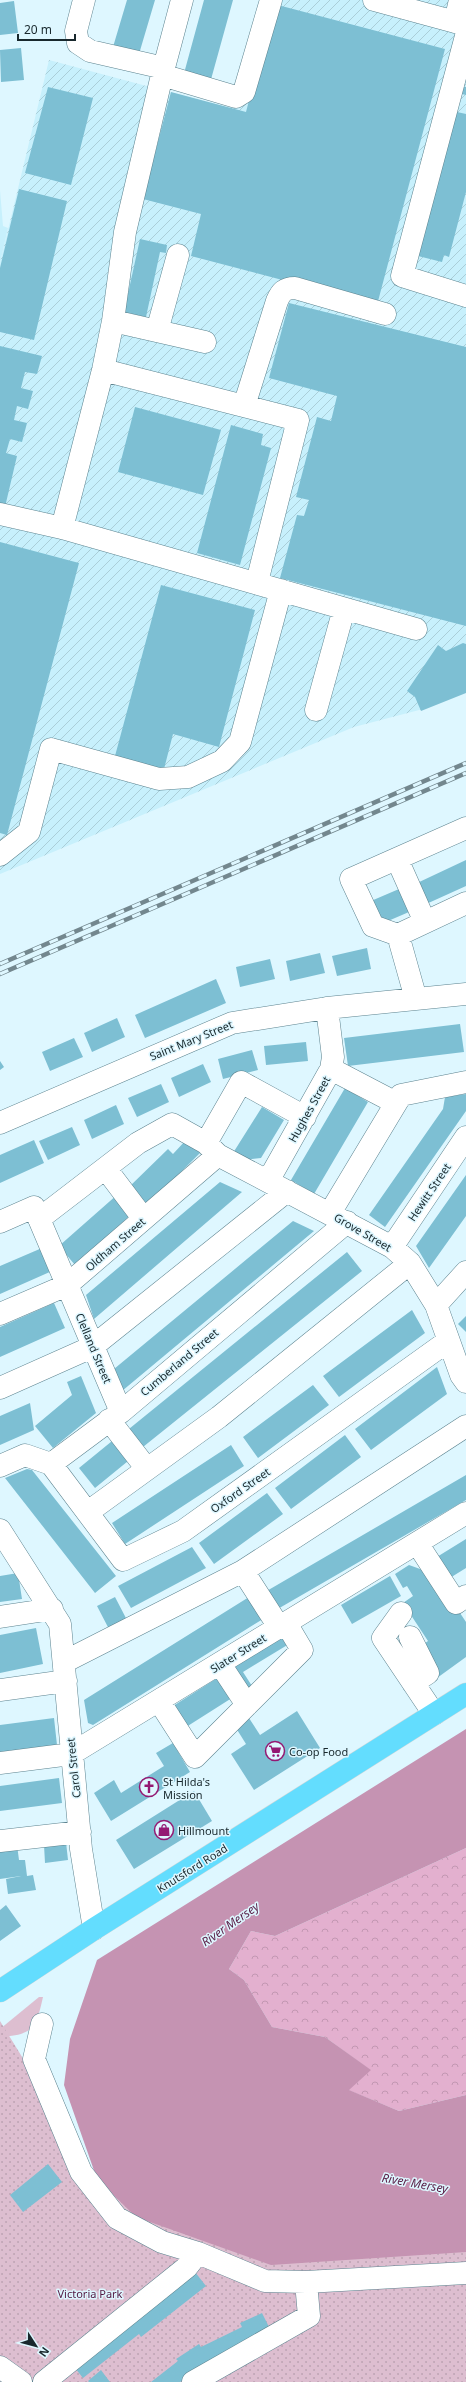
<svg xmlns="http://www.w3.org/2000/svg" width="466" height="2382" viewBox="0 0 466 2382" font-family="'Noto Sans',sans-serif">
  <defs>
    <pattern id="industrial-furrows" width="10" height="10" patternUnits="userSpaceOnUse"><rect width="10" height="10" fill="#c7f0fc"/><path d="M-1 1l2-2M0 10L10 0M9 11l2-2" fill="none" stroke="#aaced8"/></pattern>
    <pattern id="forest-crowns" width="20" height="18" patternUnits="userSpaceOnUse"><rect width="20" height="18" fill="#e3b0cf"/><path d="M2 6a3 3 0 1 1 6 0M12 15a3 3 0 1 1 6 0" fill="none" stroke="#c297b2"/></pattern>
    <pattern id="park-dots" width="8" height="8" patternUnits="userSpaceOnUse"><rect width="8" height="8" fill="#ddbed0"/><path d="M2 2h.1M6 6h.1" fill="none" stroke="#bda3b3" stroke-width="1.8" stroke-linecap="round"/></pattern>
  </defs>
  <rect width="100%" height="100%" fill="#def7ff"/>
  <path fill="#c7f0fc" d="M0,190L3,226L8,228L0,263Z"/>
  <path fill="url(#industrial-furrows)" d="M261,0H466V690L423,709L354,727L0,874V263L49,60L229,108Z"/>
  <path fill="#ddbed0" d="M39,1997H43C36,2028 33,2035 0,2037V2029Z"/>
  <path fill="url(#forest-crowns)" d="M466,1848V2095L399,2111L348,2090L370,2070L325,2037L272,2027L244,1980L229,1969L251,1931L275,1936Z"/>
  <path fill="url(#park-dots)" d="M0,2021L97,2179L466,2250V2382H0Z"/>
  <path fill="#c593b2" d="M466,1729V1848L275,1936L251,1931L229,1969L244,1980L272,2027L325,2037L371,2070L349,2090L399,2111L466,2095V2252L271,2265L136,2217L97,2179L64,2085L70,2039L97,1960Z"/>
  <path fill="#7dbfd3" d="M127,0H155L139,54L113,47Z
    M204,0H233L210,83L183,77Z
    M14,1L18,33L0,35V3Z
    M274,4L445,49L377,305L191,256L201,214L143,199L171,92L246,112Z
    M21,48L24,80L1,82L0,50Z
    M48,87L93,98L71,185L25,173Z
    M464,87H466V95L462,94Z
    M457,112L466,114V192L449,257L444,255L442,262L418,256Z
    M19,189L67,201L34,340L0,332V268Z
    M140,239L167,245L166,253L160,252L146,317L124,312Z
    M289,303L466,347V626L280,578L297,515L304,516L309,500L296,497L317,417L331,421L337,396L269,378Z
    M0,346L42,356L37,374L25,372L21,388L33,391L28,409L17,406L14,420L27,423L22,442L10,439L6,453L17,456L5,507L0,506Z
    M135,407L221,430L203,495L118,472Z
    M231,425L263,434L261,445L271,448L240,565L197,553Z
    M0,542L79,563L7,835L0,833Z
    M161,585L255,610L219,747L173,734L164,769L115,756Z
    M463,643L466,644V693L421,711L415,697L407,691L438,645L446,651Z
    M466,860V886L424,905L415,884Z
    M406,886L416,909L381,924L371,901Z
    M367,948L371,969L337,976L332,956Z
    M320,953L325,973L290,981L286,961Z
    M270,959L275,979L240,987L236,967Z
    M216,979L226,1003L145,1038L135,1015Z
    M117,1018L125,1037L92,1052L84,1033Z
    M460,1024L464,1052L348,1066L344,1038Z
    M74,1038L83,1057L50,1071L42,1052Z
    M306,1042L308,1061L266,1065L264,1046Z
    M252,1050L258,1070L223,1079L218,1059Z
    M0,1061L4,1067L0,1070Z
    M203,1064L211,1082L179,1097L171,1078Z
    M161,1084L169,1102L137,1117L128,1098Z
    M345,1088L368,1102L314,1194L291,1180Z
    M466,1094V1111L385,1227L369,1215L443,1109L445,1097Z
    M116,1105L124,1124L92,1139L84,1120Z
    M262,1107L284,1120L261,1158L244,1160L233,1153Z
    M72,1127L80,1145L48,1160L39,1141Z
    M34,1140L44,1163L0,1183V1155Z
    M186,1140L203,1150L146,1207L128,1188L168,1149L173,1154Z
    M466,1175V1216L429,1268L416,1246Z
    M220,1182L242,1192L94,1319L86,1295Z
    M118,1194L134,1212L75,1265L59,1246Z
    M293,1221L314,1231L122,1391L114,1369Z
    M42,1248L52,1271L0,1294V1266Z
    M347,1252L362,1271L138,1451L124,1433Z
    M54,1303L65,1328L0,1357V1327Z
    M412,1310L425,1333L339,1397L323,1376Z
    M466,1316V1332L458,1324Z
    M437,1367L447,1394L371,1450L355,1429Z
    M81,1376L96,1413L53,1448L35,1426L72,1395L67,1382Z
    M313,1385L329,1405L258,1458L243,1437Z
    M30,1403L34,1430L0,1445V1416Z
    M345,1435L361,1457L291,1509L275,1488Z
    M117,1437L133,1457L95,1488L79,1468Z
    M231,1445L244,1466L125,1544L112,1523Z
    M27,1469L32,1470L116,1576L95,1593L5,1478Z
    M466,1475V1500L276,1610L265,1592Z
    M267,1493L283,1514L214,1564L199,1543Z
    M466,1539V1568L445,1581L432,1560Z
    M192,1547L206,1568L131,1608L118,1586Z
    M409,1565L434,1574L466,1622V1657L437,1678L417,1649L428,1641L403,1603L413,1596L407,1586L403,1588L395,1574Z
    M18,1573L22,1599L0,1602V1576Z
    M390,1576L401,1596L352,1624L341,1605Z
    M115,1597L128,1622L110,1631L97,1606Z
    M249,1597L263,1619L93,1725L88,1723L84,1700Z
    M36,1628L43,1664L0,1673V1635Z
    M283,1634L289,1644L243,1672L252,1686L242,1692L228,1669Z
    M222,1675L235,1696L183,1729L170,1708Z
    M297,1711L320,1748L254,1790L231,1754L246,1744L236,1728L247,1715L260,1735Z
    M54,1718L57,1745L0,1752V1725Z
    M173,1743L190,1772L111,1821L94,1793L114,1780L121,1793L164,1766L156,1753Z
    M59,1778L62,1803L0,1811V1786Z
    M194,1791L212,1821L134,1869L116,1840Z
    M66,1842L68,1860L45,1863L44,1845Z
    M17,1845L19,1860H25L27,1876L33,1875L36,1890L8,1894L6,1879L21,1876L0,1879V1847Z
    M6,1905L21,1926L0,1941V1910Z
    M48,2164L62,2182L23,2212L10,2195Z
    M195,2272L206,2286L141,2337L139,2334L83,2378L75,2368Z
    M262,2313L270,2329L180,2382H151L178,2361L176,2359L199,2344L201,2347L242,2327L240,2323Z
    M101,2370L110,2382H89L88,2381Z"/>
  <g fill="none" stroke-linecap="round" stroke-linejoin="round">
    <defs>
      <path id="minor" d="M84,0L76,31L78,43L90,51L164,68
        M374,0L466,25
        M455,22L460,0
        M466,36L402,276L466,296
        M162,75L236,97L244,92L271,0
        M113,321L205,342
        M157,331L178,255
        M103,370L298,420L257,582
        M244,406L277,301C281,292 284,288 295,288L385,314
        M0,514L62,528L416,629
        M62,528L103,370L113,321L125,232L162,75L182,0
        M316,710L344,609
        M0,855L29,832L51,749L159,779L188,777L222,761L240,742L281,590
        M397,859L425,922
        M398,935L373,926L351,879L466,828
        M416,999L398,935L466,903
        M331,1069L396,1103
        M0,1123L232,1023L327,1008L466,994
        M206,1143L241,1082L305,1117
        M106,1169L143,1218
        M268,1181L331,1069L333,1057L327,1008
        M330,1213L401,1095L466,1082
        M39,1219L138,1143L172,1124L206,1143L218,1155L392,1247L410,1263L436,1305L461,1375L466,1382
        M0,1222L34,1207L121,1412
        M392,1247L466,1137
        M436,1305L466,1272
        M0,1314L67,1285L218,1155
        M0,1388L92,1347L287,1191
        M109,1420L147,1469
        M51,1464L123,1560L183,1531L448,1341
        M51,1464L121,1412L347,1222
        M0,1466L25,1455L51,1464
        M88,1512L219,1417L410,1263
        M0,1530L60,1624L81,1849L94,1929
        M417,1543L456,1603L466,1596
        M243,1571L279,1627
        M401,1613L383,1638L434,1714
        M0,1617L52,1609
        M410,1637L428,1673L413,1683
        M64,1662L243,1571L466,1426
        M220,1664L247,1705
        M0,1690L66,1681
        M159,1701L195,1757L302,1650L286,1623
        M0,1763L71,1754L466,1513
        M0,1841L80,1832
        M42,2024L34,2059L81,2172L117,2218L162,2242L198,2253L265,2281L306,2282L466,2273
        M0,2367L21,2382
        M44,2382L187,2267L198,2253
        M193,2382L309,2316L306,2282"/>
      <path id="highway" d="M0,1991L94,1929L466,1694"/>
    </defs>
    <use href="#minor" stroke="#5c838f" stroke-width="23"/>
    <use href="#highway" stroke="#d5d8d9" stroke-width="23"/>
    <use href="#minor" stroke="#fff" stroke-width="22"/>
    <use href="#highway" stroke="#63ddfe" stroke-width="22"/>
    <defs>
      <path id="rail" d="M0,964L466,763
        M0,974L466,773"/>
    </defs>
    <use href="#rail" stroke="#73878e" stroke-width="4.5"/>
    <use href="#rail" stroke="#def7ff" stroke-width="3" stroke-dasharray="9" stroke-linecap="butt"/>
  </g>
  <defs>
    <symbol id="supermarket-ring" viewBox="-11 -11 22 22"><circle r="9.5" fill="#def7ff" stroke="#941973" stroke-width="1.5"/><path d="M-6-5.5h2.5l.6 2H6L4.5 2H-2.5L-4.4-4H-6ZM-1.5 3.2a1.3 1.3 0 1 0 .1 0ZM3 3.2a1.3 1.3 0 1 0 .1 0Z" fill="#941973"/></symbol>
    <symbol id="church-ring" viewBox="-11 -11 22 22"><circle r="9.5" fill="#def7ff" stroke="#941973" stroke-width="1.5"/><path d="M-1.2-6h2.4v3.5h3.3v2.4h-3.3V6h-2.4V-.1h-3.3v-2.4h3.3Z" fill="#941973"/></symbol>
    <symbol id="shop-ring" viewBox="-11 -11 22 22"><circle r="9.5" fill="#def7ff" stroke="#941973" stroke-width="1.5"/><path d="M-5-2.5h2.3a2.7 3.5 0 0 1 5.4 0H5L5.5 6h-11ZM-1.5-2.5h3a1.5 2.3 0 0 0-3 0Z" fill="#941973"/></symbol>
  </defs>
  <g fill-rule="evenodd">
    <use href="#supermarket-ring" x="264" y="1740" width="22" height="22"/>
    <use href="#church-ring" x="138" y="1776" width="22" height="22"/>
    <use href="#shop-ring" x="153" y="1819" width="22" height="22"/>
  </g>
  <g text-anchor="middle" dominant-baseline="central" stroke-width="3" stroke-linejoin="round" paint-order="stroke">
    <g font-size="11" fill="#18282d" stroke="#def7ff">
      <text transform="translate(191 1040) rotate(-22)">Saint Mary Street</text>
      <text transform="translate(309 1109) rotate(-61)">Hughes Street</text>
      <text transform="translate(429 1192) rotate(-56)">Hewitt Street</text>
      <text transform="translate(363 1232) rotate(30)">Grove Street</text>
      <text transform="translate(115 1244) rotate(-41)">Oldham Street</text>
      <text transform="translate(94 1348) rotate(67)">Clelland Street</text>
      <text transform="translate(179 1362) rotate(-40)">Cumberland Street</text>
      <text transform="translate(240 1490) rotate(-35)">Oxford Street</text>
      <text transform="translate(238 1653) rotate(-32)">Slater Street</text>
      <text transform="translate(73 1768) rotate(-96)">Carol Street</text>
      <text transform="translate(192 1868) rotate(-32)">Knutsford Road</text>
    </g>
    <g font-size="11" fill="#18282d" stroke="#def7ff" text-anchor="start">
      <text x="289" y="1751">Co-op Food</text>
      <text x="163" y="1781">St Hilda's<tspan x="163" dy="13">Mission</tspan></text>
      <text x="178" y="1830">Hillmount</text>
    </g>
    <g font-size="11" fill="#541842" stroke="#def7ff">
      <text x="90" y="2293">Victoria Park</text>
    </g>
    <g font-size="12" font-style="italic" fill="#591d46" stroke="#def7ff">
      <text transform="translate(230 1924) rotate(-35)">River Mersey</text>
      <text transform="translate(415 2183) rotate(10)">River Mersey</text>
    </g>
  </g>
  <g transform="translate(36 2346) rotate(126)" stroke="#def7ff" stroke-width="3" paint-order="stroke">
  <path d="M0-3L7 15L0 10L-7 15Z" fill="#18282d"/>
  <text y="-6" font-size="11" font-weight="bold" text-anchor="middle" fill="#18282d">N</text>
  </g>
  <path d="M18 34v6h57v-6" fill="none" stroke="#18282d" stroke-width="2"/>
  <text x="24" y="34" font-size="12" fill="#18282d" stroke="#def7ff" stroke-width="3" paint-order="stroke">20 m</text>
</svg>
